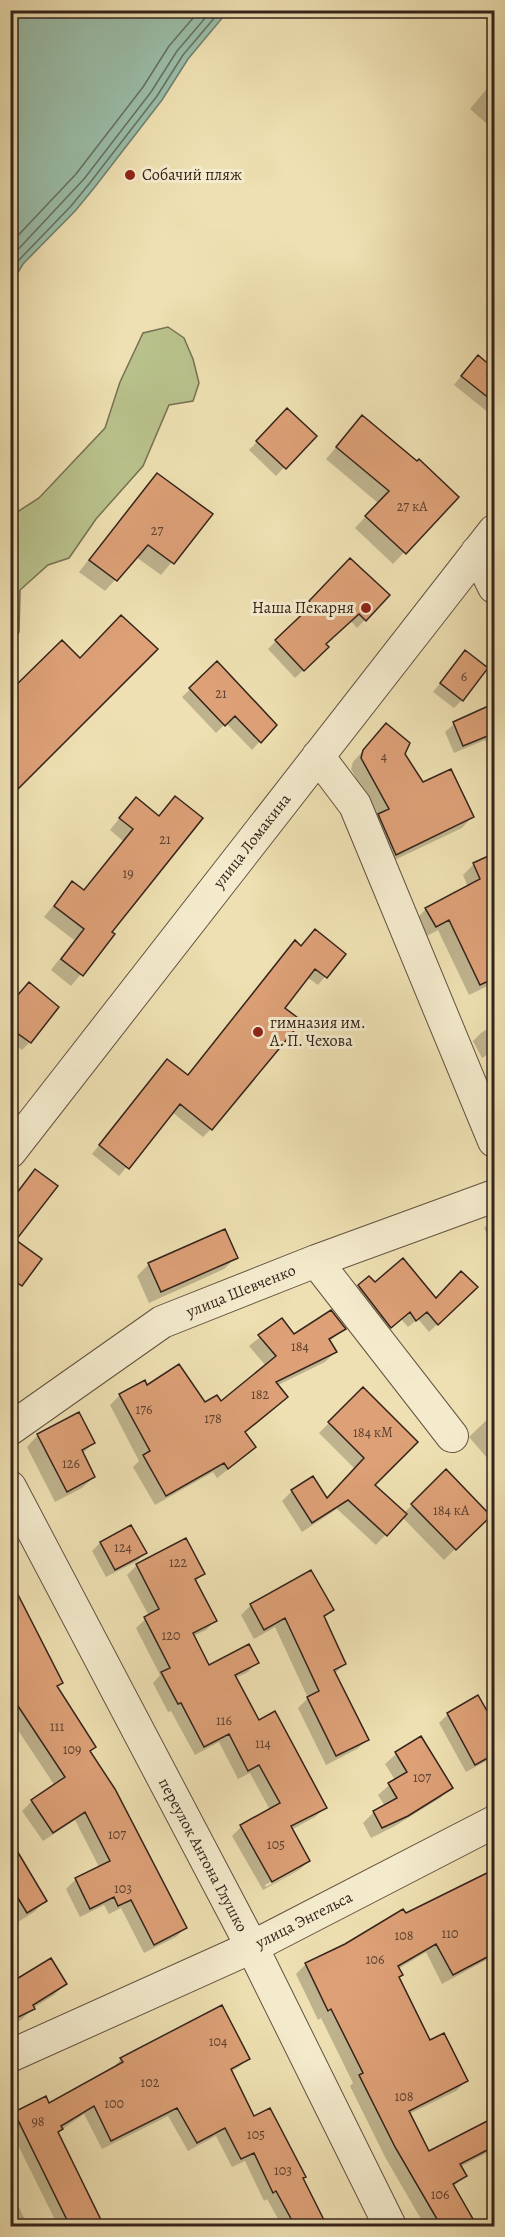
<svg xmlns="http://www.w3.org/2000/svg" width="505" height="2237" viewBox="0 0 505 2237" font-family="Alegreya,serif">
  <rect width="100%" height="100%" fill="#eee0b2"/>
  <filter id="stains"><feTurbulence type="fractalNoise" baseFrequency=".00333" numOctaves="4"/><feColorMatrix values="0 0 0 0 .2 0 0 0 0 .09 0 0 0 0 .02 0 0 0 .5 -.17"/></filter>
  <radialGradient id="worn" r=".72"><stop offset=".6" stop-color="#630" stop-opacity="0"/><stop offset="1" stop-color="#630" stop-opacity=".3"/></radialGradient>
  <path fill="#b9c28c" stroke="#767254" stroke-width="1.5" d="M168,327L184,338L193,359L199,383L193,401L169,405L143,466L96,519L69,558L48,565L20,590L19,632L11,644V516L39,498L105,428L120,382L143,333Z"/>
  <path fill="#9abda8" stroke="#717f70" stroke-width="1.5" d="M11,10L228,11L188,59L162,100L94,188L76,210L23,264L11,284Z"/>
  <path fill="#0003" fill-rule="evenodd" d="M494,80V130L470,109Z
    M494,362V417L454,385L470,365L490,367Z
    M287,411L314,436L276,476L249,450Z
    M362,417L457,497L393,564L355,528L378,503L326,459Z
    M158,475L211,514L161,575L136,557L105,591L79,572L146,487Z
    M350,560L365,620L357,628L350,620L324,644L327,647L295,678L268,649L304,613L302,610Z
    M465,652L462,700L454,708L433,692Z
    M217,663L275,725L252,750L226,723L216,733L182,697Z
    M494,704V761L485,740L454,753L445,732L454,724Z
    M386,725L422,784L472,817L462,828L386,864L369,826L377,817L351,769L353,762Z
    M175,798L110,932L113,935L71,986L51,970L74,940L44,917L72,883L83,891L123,841L110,830L126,810L158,817Z
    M494,856V983L469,995L438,930L425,937L415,920L426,909L468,887L463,875L474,864Z
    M315,931L344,954L318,985L307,977L283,1008L211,1129L203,1137L172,1112L119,1176L92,1154L160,1069L187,1077Z
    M10,1004L30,1042L22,1050L10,1042Z
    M494,1025V1051L482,1058L473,1041L481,1033Z
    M35,1171L14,1240L40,1260L10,1295V1200Z
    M494,1219V1247L484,1228Z
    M236,1257L224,1269L149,1303L137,1276L149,1264Z
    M369,1278L374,1284L436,1299L468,1295L429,1332L418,1319L408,1327L401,1319L382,1335L351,1294Z
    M281,1320L294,1336L344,1329L329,1342L335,1352L325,1362L276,1386L244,1433L254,1447L244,1457L217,1478L213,1472L155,1505L133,1467L139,1461L110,1405L120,1395L147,1387L205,1404L221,1403L266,1366L249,1346Z
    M363,1389L373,1485L404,1513L446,1472L489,1515L444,1560L402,1517L376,1545L337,1509L302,1532L282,1501L292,1491L327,1500L355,1469L319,1433Z
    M494,1413V1466L469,1437Z
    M38,1435L93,1443L82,1454L94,1477L82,1488L55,1502L27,1447Z
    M131,1527L145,1553L137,1561L106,1577L92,1551L100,1543Z
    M185,1540L203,1574L195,1582L215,1621L206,1630L193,1636L209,1667L257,1662L248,1672L235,1678L258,1722L325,1807L315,1817L291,1830L309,1861L299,1870L263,1890L232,1836L241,1827L270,1810L250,1773L238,1779L219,1742L195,1755L171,1711L168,1712L153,1683L160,1675L136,1628L149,1616L127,1575L136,1566ZM300,1865V1868L266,1887L265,1885Z
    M310,1572L332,1610L324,1618L345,1664L334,1674L367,1740L357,1749L326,1765L298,1708L308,1698L275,1627L254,1639L241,1615L251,1605Z
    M10,1580L62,1682L56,1688L89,1752L185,1928L176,1937L144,1953L121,1908L109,1914L104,1905L80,1917L66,1889L76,1879L99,1867L75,1820L43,1841L22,1811L32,1801L55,1786L10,1718Z
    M494,1703V1757L466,1772L439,1723L448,1714L484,1709Z
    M420,1738L451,1787L440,1798L395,1826L371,1838L363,1823L374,1812L385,1806L378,1795L395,1780L385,1764L396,1754Z
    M10,1858L45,1901L34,1912L15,1924L10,1916Z
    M494,1871V1971L488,1959L442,1984L426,1952L398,1969L397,1978L429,2042L466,2081L456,2091L409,2114L428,2153L494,2119V2149L460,2167L465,2176L453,2187L476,2226H425L385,2157L350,2086L353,2083L321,2018L318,2020L296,1974L306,1964Z
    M10,1966L18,1980L65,1984L54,1995L33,2008L21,2020L10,2026Z
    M248,2058L239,2067L230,2072L254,2118L302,2178L326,2226H282L267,2199L264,2201L245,2161L232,2167L216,2136L188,2151L168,2116L102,2149L84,2114L57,2133L99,2220L92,2226H58L15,2139L10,2141V2115L45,2098L49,2105L113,2068L121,2059Z
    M16,2201L28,2226H10V2204Z
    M494,2221V2226H484Z"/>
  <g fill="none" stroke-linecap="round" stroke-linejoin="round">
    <path stroke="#677062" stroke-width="1.5" d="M10,244L76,174L143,87L169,46L200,10
      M10,258L84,179L151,92L177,51L212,10
      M10,272L19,260L71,206L89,184L157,96L183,55L221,10"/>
  </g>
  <path fill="#dda077" stroke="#34231b" stroke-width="1.5" d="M478,355L492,367L487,374L495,380V403L461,376Z
    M287,408L317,436L286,469L256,441Z
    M362,415L417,461L419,459L459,497L406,554L365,516L389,491L336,447Z
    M157,473L213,514L174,564L148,545L117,581L89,560Z
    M350,558L390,595L366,621L359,614L326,644L329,647L304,671L275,640L312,605L309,601Z
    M121,615L158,649L10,797V691L62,640L80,658Z
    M465,650L488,668L463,701L440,683Z
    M217,661L277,725L261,743L235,716L225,726L189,688Z
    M495,703V733L463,746L453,722Z
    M386,723L410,743L405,754L423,782L451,769L474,817L396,855L378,814L389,809L361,758L363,750Z
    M175,796L203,818L112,932L115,934L83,976L61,959L84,929L54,906L72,881L84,890L133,829L119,818L136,797L159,816Z
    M495,853V978L480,985L449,920L436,927L425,908L480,879L473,863Z
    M315,929L346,954L327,978L315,969L285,1008L302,1021L212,1130L180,1104L129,1169L99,1145L167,1059L188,1075L295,940L301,946Z
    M29,982L59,1007L31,1043L10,1028V1004Z
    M35,1169L58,1186L16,1240L42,1259L22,1286L10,1278V1202Z
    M225,1229L238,1258L161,1292L148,1263Z
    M403,1258L436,1298L461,1271L478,1287L438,1325L427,1312L416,1321L410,1312L391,1328L358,1285L369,1276L375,1282Z
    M331,1310L346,1329L329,1339L337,1352L276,1382L288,1397L245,1432L256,1447L228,1469L224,1463L166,1496L143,1455L150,1451L119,1394L145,1380L147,1385L179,1364L205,1402L217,1395L221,1401L276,1356L258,1335L282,1318L294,1334Z
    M363,1387L418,1442L375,1485L407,1514L387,1536L348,1500L312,1523L291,1490L313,1476L327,1498L364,1458L328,1422Z
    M79,1412L95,1443L82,1450L95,1477L67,1492L37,1434Z
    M446,1469L491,1516L456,1550L411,1504Z
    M131,1525L147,1553L115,1570L100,1542Z
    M186,1538L205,1574L195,1579L217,1621L193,1633L209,1665L249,1644L259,1663L235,1675L259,1720L275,1711L327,1808L291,1826L310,1861L272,1882L240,1825L280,1803L259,1765L248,1771L229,1734L204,1747L181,1703L178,1704L161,1672L170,1668L144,1617L159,1609L136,1564Z
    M311,1570L334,1610L324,1616L346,1664L334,1670L369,1740L336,1756L307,1697L319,1691L285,1618L264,1630L250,1604Z
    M10,1579L63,1683L57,1686L96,1747L90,1751L115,1789L187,1928L154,1945L131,1900L118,1906L114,1897L90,1909L75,1878L110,1861L85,1812L53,1833L31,1800L65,1777L18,1706L10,1710Z
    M478,1695L495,1725V1754L475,1765L447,1713Z
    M421,1736L453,1788L408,1816L382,1828L373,1811L397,1798L388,1783L407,1772L395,1752Z
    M10,1839L47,1901L27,1913L10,1885Z
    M495,1869V1953L453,1975L436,1944L398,1966L403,1975L399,1977L430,2040L444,2033L468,2081L409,2111L429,2151L495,2117V2146L460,2164L467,2176L453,2184L477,2226H441L395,2147L359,2075L363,2073L331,2009L328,2011L305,1963L345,1944L403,1909L406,1913Z
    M51,1958L67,1984L33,2005L35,2009L10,2021V1983Z
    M222,2005L250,2059L231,2069L254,2116L270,2108L306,2177L303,2178L327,2226H295L276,2191L273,2193L254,2153L241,2159L225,2128L197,2143L177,2108L111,2141L94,2106L61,2126L63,2129L58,2132L101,2220L88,2226H70L14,2112L46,2096L49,2103L123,2062L120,2058Z"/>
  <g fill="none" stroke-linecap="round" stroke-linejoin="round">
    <defs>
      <path id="minor" d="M477,552L494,587
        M318,756L355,805L494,1141
        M10,1152L494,531
        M316,1261L452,1436
        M10,1429L162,1322L316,1261L494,1196
        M10,1487L252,1947L390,2226
        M10,2056L252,1947L494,1822"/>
    </defs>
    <use href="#minor" stroke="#625241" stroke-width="34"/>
    <use href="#minor" stroke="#f4ebcd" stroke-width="32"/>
  </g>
  <g fill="#8f2418" stroke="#f4ebcd" stroke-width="2">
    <circle cx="130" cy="175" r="6"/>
    <circle cx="366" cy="608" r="6"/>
    <circle cx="258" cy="1032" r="6"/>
  </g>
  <g text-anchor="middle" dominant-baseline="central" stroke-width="6" stroke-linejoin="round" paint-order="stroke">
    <g font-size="14" fill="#5e4232">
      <text x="412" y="506">27 кА</text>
      <text x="157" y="530">27</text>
      <text x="464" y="676">6</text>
      <text x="221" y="693">21</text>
      <text x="384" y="756">4</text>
      <text x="165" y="839">21</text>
      <text x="128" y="873">19</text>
      <text x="300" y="1346">184</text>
      <text x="260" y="1394">182</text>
      <text x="144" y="1409">176</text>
      <text x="213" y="1418">178</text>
      <text x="373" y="1432">184 кМ</text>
      <text x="71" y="1463">126</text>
      <text x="451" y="1510">184 кА</text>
      <text x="123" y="1547">124</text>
      <text x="178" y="1562">122</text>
      <text x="171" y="1635">120</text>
      <text x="224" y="1720">116</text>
      <text x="57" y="1726">111</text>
      <text x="263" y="1743">114</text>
      <text x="72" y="1749">109</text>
      <text x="422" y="1777">107</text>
      <text x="117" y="1834">107</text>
      <text x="276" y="1844">105</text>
      <text x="123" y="1888">103</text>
      <text x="450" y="1933">110</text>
      <text x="404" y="1935">108</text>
      <text x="375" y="1959">106</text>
      <text x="218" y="2041">104</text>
      <text x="150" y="2082">102</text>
      <text x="404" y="2096">108</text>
      <text x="114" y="2103">100</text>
      <text x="38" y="2121">98</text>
      <text x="256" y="2134">105</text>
      <text x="283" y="2170">103</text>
      <text x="440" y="2194">106</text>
    </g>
    <g font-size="16" fill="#34231b" stroke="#f4ebcd" text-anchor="start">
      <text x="142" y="175">Собачий пляж</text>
      <text x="354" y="608" text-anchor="end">Наша Пекарня</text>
      <text x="270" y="1023">гимназия им.<tspan x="270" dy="18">А. П. Чехова</tspan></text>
    </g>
    <g font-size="16" fill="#34231b" stroke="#f4ebcd">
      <text transform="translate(252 841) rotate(-52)">улица Ломакина</text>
      <text transform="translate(241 1291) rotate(-22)">улица Шевченко</text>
      <text transform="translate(203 1855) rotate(62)">переулок Антона Глушко</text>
      <text transform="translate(304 1920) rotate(-27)">улица Энгельса</text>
    </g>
  </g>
  <rect width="505" height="2237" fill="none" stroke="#eee0b2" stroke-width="36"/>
  <rect x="12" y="12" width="481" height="2213" fill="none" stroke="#34231b" stroke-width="3"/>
  <rect x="18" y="18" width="469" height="2201" fill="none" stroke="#34231b" stroke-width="1.5"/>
  <rect width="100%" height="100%" filter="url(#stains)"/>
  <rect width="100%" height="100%" fill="url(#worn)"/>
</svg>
